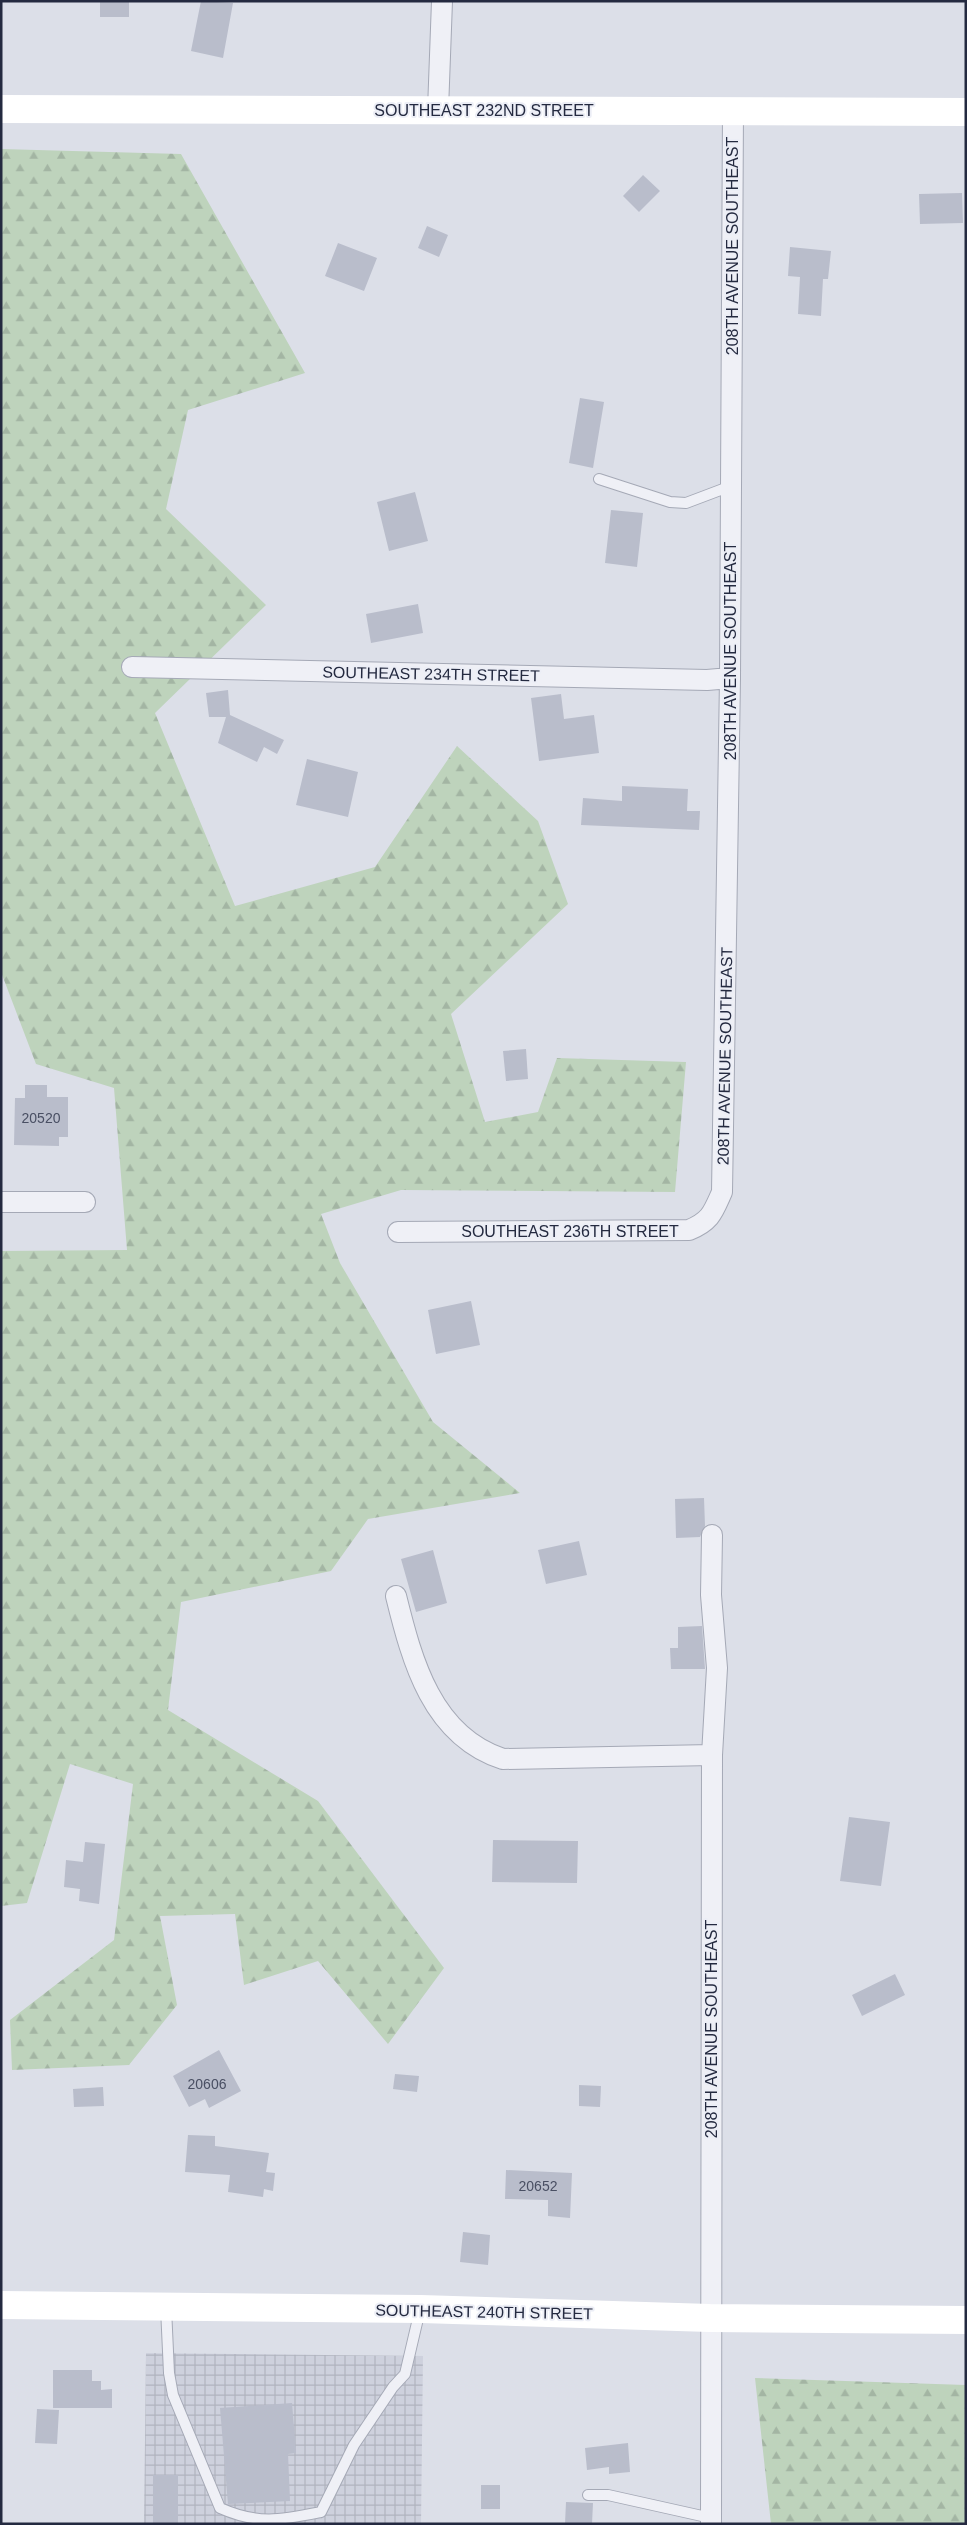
<svg xmlns="http://www.w3.org/2000/svg" width="967" height="2525" viewBox="0 0 967 2525" font-family="Helvetica,sans-serif">
  <defs>
    <pattern id="industrial-grid" width="8" height="8" patternUnits="userSpaceOnUse" patternTransform="scale(1.25)"><rect width="8" height="8" fill="#ced1dd"/><path d="M0 4h8M4 0v8" fill="none" stroke="#b1b4bf"/></pattern>
    <pattern id="forest-firs" width="22" height="20" patternUnits="userSpaceOnUse" patternTransform="scale(1.25)"><rect width="22" height="20" fill="#bed3bc"/><path d="M5 1l3.5 6h-7zM16 11l3.5 6h-7z" fill="#a3b5a3"/></pattern>
  </defs>
  <rect width="100%" height="100%" fill="#dcdfe8"/>
  <path fill="url(#industrial-grid)" d="M146,2353L423,2356L421,2524H144Z"/>
  <path fill="url(#forest-firs)" d="M1,149L181,154L305,373L188,410L166,509L266,605L155,713L235,906L375,867L457,746L538,821L568,904L451,1014L485,1122L538,1112L557,1058L686,1062L675,1192L401,1190L321,1214L340,1263L433,1422L520,1493L368,1519L331,1571L181,1602L168,1710L318,1801L444,1968L388,2044L318,1961L244,1985L235,1914L160,1916L177,2005L129,2065L12,2070L10,2020L114,1940L133,1784L70,1764L27,1903L1,1906V1251L127,1250L114,1088L36,1064L1,972Z
    M755,2378L966,2385V2524H771Z"/>
  <path fill="#b9bdcb" d="M100,1H129V17H100Z
    M201,1L233,3L223,58L191,51Z
    M643,175L660,191L639,212L623,196Z
    M962,193L963,223L920,224L919,194Z
    M427,226L448,235L439,257L418,248Z
    M338,243L377,258L364,291L325,276Z
    M790,247L831,251L828,279H823L821,316L798,314L800,277L788,276Z
    M580,398L604,402L593,468L569,463Z
    M415,492L428,541L389,551L377,502Z
    M611,510L643,513L637,567L605,563Z
    M418,604L423,633L371,643L366,614Z
    M228,690L230,715L284,740L277,754L264,747L257,762L218,743L226,717H209L206,693Z
    M561,694L564,719L594,715L599,753L539,761L531,698Z
    M307,759L358,772L348,817L296,805Z
    M622,786L688,789L687,811H700L699,830L581,825L583,798L622,801Z
    M526,1049L528,1079L506,1081L503,1051Z
    M25,1085H47V1097H68V1137H59V1146L14,1145L15,1098H25Z
    M471,1301L480,1345L436,1354L428,1310Z
    M704,1498L705,1526L700,1537L676,1538L675,1499Z
    M579,1541L587,1575L546,1584L538,1550Z
    M433,1550L447,1603L416,1612L401,1559Z
    M702,1626L705,1669H671L670,1648H678V1627Z
    M849,1817L890,1822L881,1886L840,1881Z
    M493,1840L578,1841L577,1883L492,1882Z
    M85,1842L105,1844L99,1904L79,1901L80,1889L64,1887L66,1860L83,1862Z
    M895,1974L905,1995L862,2016L852,1995Z
    M219,2050L241,2091L209,2108L205,2099L189,2107L173,2076Z
    M395,2074L419,2076L417,2092L393,2089Z
    M579,2085L601,2086L600,2107L579,2106Z
    M103,2087L104,2106L74,2107L73,2089Z
    M188,2135L215,2136V2146L269,2153L266,2172L275,2173L273,2191L264,2189L263,2197L228,2192L230,2175L185,2172Z
    M506,2170L572,2173L570,2218L548,2216V2200L505,2199Z
    M463,2232L490,2235L488,2265L460,2262Z
    M53,2370H92V2381H101V2390L112,2389V2408H53Z
    M292,2403L296,2453L288,2454L290,2501L228,2504L220,2408Z
    M37,2409L59,2410L57,2444L35,2443Z
    M628,2443L630,2472L609,2474V2467L587,2470L585,2448Z
    M153,2475H178V2524H153Z
    M481,2485H500V2509H481Z
    M566,2502L593,2503L592,2524H565Z"/>
  <g fill="none" stroke-linecap="round" stroke-linejoin="round">
    <defs>
      <path id="lane" d="M599,479L670,502L686,503L731,486
        M166,2308L169,2373L173,2395L220,2508C258,2525 281,2520 321,2512L354,2445L393,2387L405,2374L420,2310
        M588,2495H608L711,2518"/>
      <path id="street" d="M438,110L442,1
        M132,667L707,680L730,678
        M1,1202H85
        M398,1232L689,1230C711,1221 713,1212 722,1192L730,678L733,109
        M396,1596C412,1661 432,1736 503,1759L712,1755
        M711,2524L712,1755L717,1668L711,1595L712,1535"/>
    </defs>
    <use href="#lane" stroke="#a5a9b6" stroke-width="12"/>
    <use href="#street" stroke="#a5a9b6" stroke-width="22"/>
    <use href="#lane" stroke="#eff0f6" stroke-width="10"/>
    <use href="#street" stroke="#eff0f6" stroke-width="20"/>
    <path stroke="#fff" stroke-width="28" d="M1,109L966,112
      M1,2305L421,2309L710,2318L966,2320"/>
  </g>
  <g text-anchor="middle" dominant-baseline="central" stroke-width="4" stroke-linejoin="round" paint-order="stroke">
    <g font-size="14" fill="#494f63">
      <text x="41" y="1118">20520</text>
      <text x="207" y="2084">20606</text>
      <text x="538" y="2186">20652</text>
    </g>
    <g font-size="16" fill="#242a40" stroke="#eceef6">
      <text x="484" y="110">SOUTHEAST 232ND STREET</text>
      <text transform="translate(732 246) rotate(-90)">208TH AVENUE SOUTHEAST</text>
      <text transform="translate(730 651) rotate(-90)">208TH AVENUE SOUTHEAST</text>
      <text transform="translate(431 674) rotate(1)">SOUTHEAST 234TH STREET</text>
      <text transform="translate(725 1056) rotate(-89)">208TH AVENUE SOUTHEAST</text>
      <text x="570" y="1231">SOUTHEAST 236TH STREET</text>
      <text transform="translate(711 2029) rotate(-90)">208TH AVENUE SOUTHEAST</text>
      <text transform="translate(484 2312) rotate(1)">SOUTHEAST 240TH STREET</text>
    </g>
  </g>
  <rect width="967" height="2525" fill="none" stroke="#242a40" stroke-width="5"/>
</svg>
